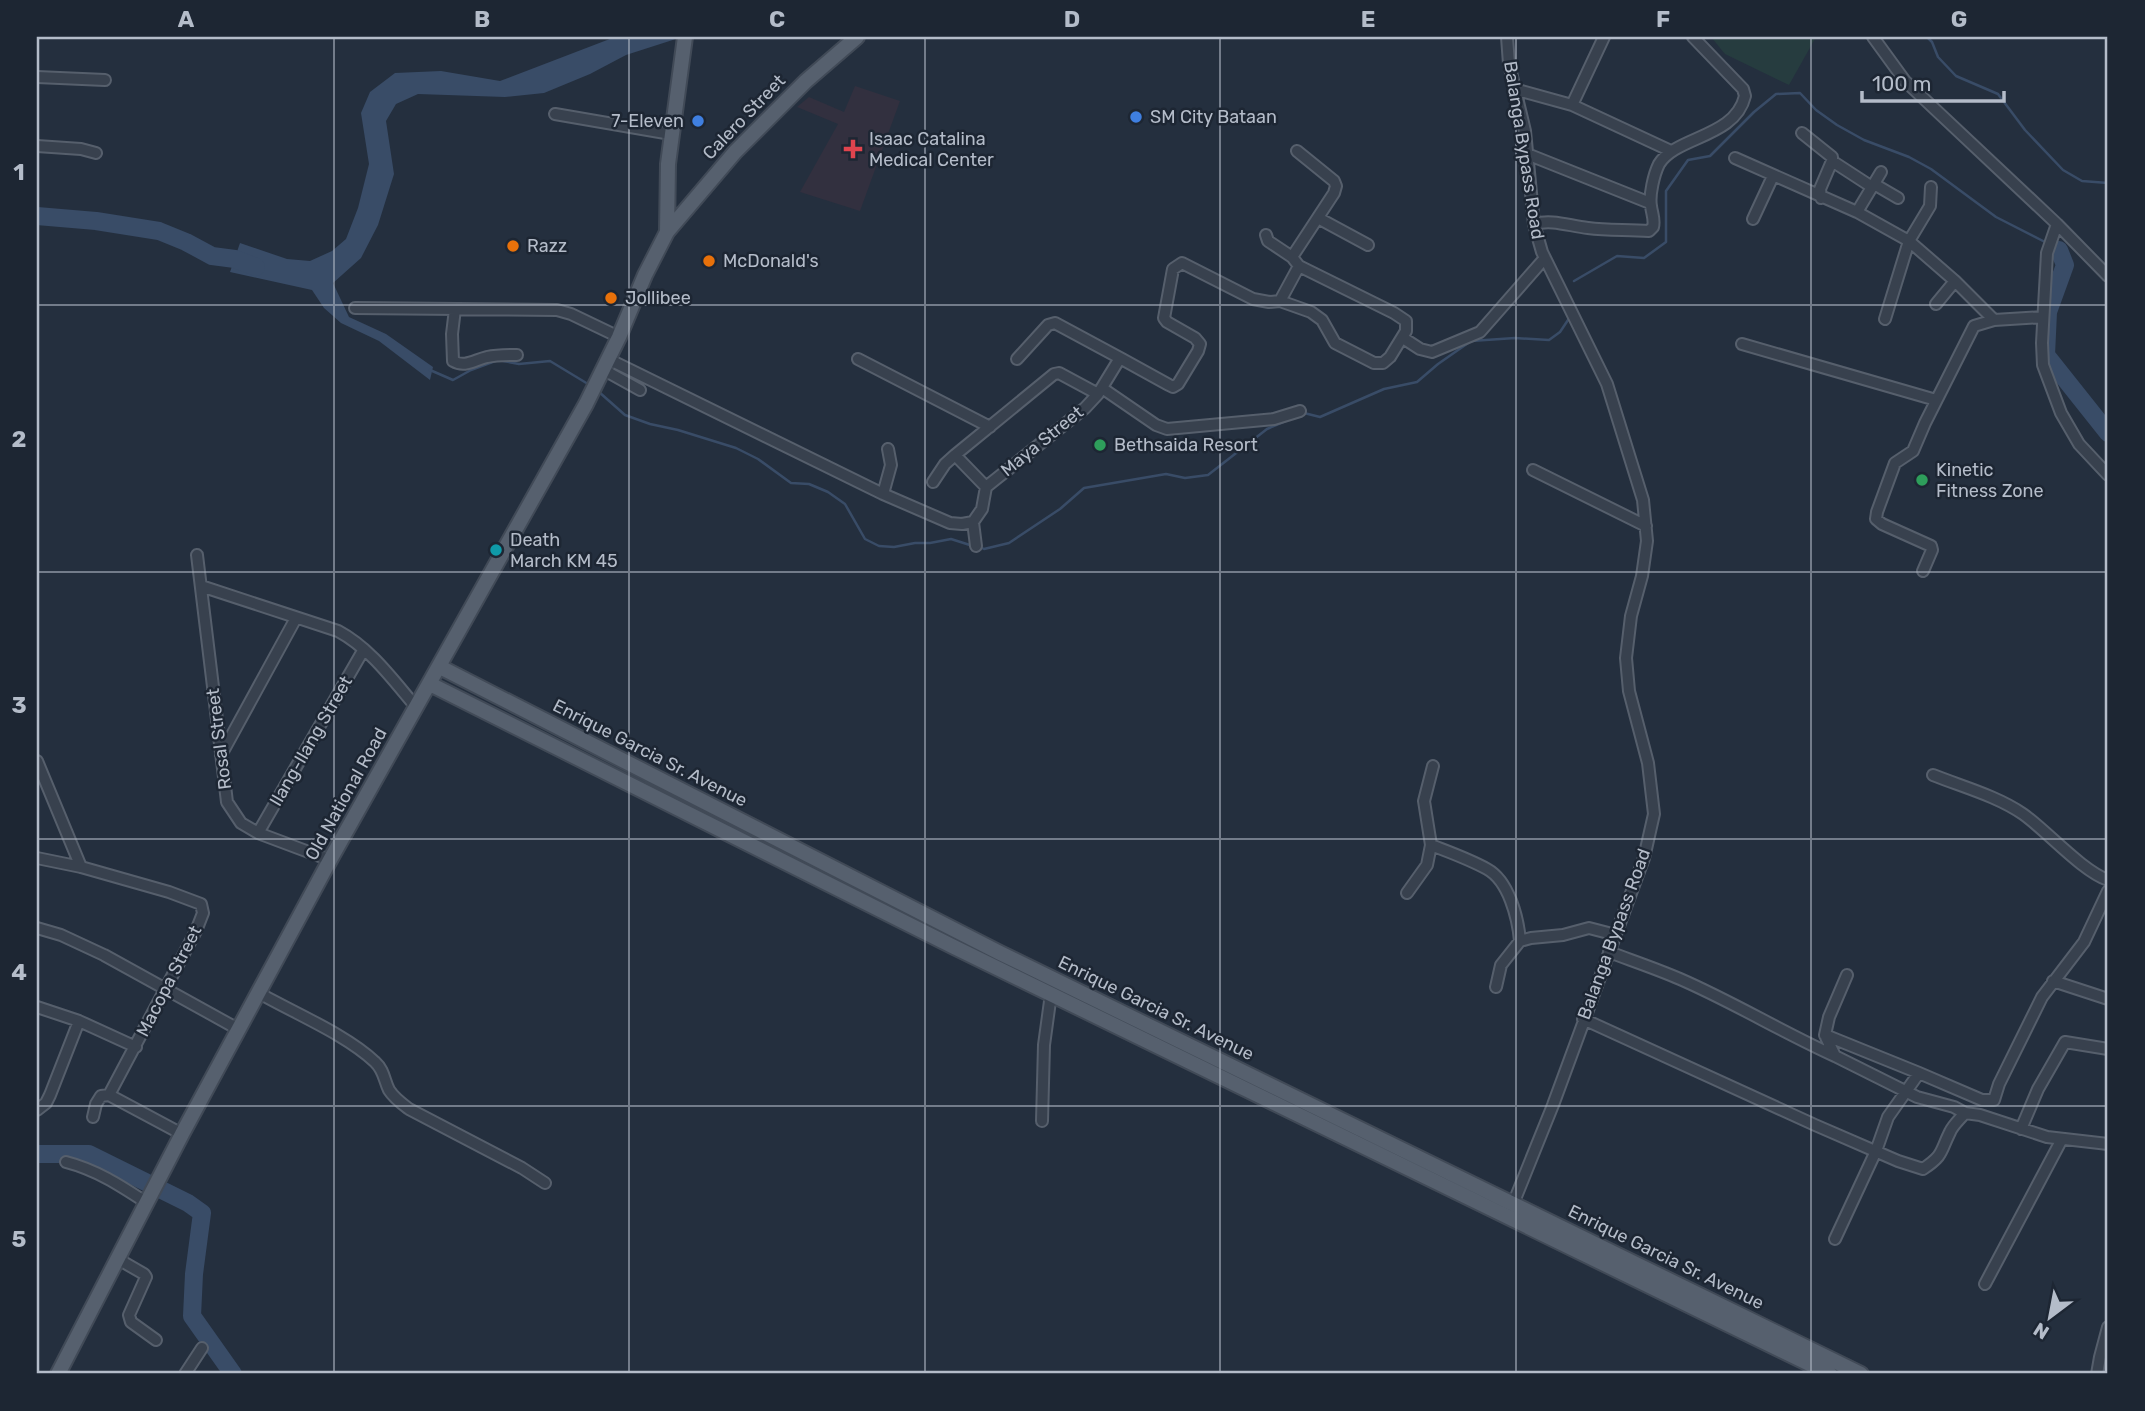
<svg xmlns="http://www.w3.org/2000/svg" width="2145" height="1411" viewBox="0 0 2145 1411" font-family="Rubik,sans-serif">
  <rect width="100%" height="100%" fill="#242f3e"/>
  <path fill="#32303f" d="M855,86L900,101L860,211L800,192L838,124L797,107L809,97L844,112Z"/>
  <path fill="#263c3f" d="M1711,37H1816L1789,85L1725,54Z"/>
  <path fill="#394c67" d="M615,37H682L626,55L590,74L544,93L505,97L418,94L396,104L386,121L394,174L378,225L361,258L333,283L349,317L386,334L433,367L430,380L379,341L341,323L324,308L312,290L230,272L240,243L287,259L310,261L332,251L346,239L358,208L369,164L361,113L370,92L395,73L441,71L500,81Z"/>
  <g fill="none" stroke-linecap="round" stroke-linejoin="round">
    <path stroke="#394c67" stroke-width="2.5" d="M1927,37L1932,42L1938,57L1956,76L1998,94L2025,130L2063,170L2082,181L2108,183
      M1943,37H1946
      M1574,281L1617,256L1644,258L1666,242V191L1688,160L1710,156L1754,112L1776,94L1800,93L1816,110L1837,125L1864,140L1909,157L1931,169L1996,217L2047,243
      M430,370L453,380L471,370L498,360L519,364L550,361L588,384
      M599,392L625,415L650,424L678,430L736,448L758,459L791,483L809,484L828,492L845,504L865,539L879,546L894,547L915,543H930L951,539L973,546
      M1304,413L1320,417L1384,389L1417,382L1438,364L1471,341L1515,338L1549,340L1560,332L1570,317
      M980,547L984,549L1009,543L1060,509L1084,488L1166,474L1185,478L1208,475L1267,429L1288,420"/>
    <path stroke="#394c67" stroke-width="18" d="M37,216L96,221L159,231L186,242L212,256L235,259L256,267
      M2059,250L2065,265L2048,312L2046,355L2108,433
      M37,1154H89L188,1203L202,1213L194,1274L192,1316L233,1374"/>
    <defs>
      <path id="minor" d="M1507,37L1509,64L1525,131L1534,224L1542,252L1607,384L1643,500L1647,541L1642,576L1631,616L1626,658L1629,691L1648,763L1654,814L1644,858L1553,1105L1511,1209
        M1873,37L1905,81L2057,224L2108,276
        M37,77L105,80
        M1514,89L1572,105L1671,151
        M1572,105L1604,37
        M555,114L671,134
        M1802,133L1832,157V161
        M37,146L81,149L96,153
        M1527,154L1650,203
        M1735,158L1857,212L1909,241L1955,281L1994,320
        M1874,184L1898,198
        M1821,198L1820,189L1832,161L1872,187
        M1857,212L1881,172
        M1318,218L1368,245
        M1753,219L1773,176
        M1534,224C1553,219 1569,226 1588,228C1609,231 1629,229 1649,231L1653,227C1655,220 1652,214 1651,206C1649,195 1654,174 1659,164C1676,136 1735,138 1745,96L1743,89L1693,37
        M2057,224L2047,253L2042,343L2043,365L2061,413L2079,444L2108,475
        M1266,235L1268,241L1292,257
        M1280,301L1299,266
        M1936,304L1955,281
        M355,308L557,310L571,314L619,337
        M455,309L452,334L453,361C465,368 474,360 487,357C497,355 507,355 517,355
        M1885,319L1909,241L1930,206L1931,187
        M1403,338L1420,349L1432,352L1480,332L1545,258
        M1742,344L1936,400
        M608,359L883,494L950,523L962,524L973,522L982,509L986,487
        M858,359L990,427
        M1017,359L1048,325L1055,323L1120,358
        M604,370L640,390
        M1102,388L1156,425L1167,429L1274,419L1300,411
        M955,455L986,487
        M1533,470L1646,526
        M933,482L945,464L955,455L1054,374L1059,373L1098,394
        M986,487L1085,408L1098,394L1120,358L1169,385L1173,387L1178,384L1198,351L1200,344L1195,338L1167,322L1164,318L1173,269L1182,263L1253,299L1269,302L1280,301L1311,312L1322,320L1335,343L1374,363H1383L1390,357L1406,331V321L1394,313L1299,266L1292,257L1334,193L1336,186L1334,181L1297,151
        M883,494L891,465L888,449
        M973,522L976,546
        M197,555L227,802L241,823L258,833L330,860
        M1923,571L1932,550L1931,546L1882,524L1876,519L1877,512L1895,463L1913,451L1925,423L1974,326L1994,320L2043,317
        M201,586L338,631C370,648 393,680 416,707
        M221,755L296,618
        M37,761L81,867
        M1933,775C1963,787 1997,796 2023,814C2047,831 2082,871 2108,880
        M258,833L364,649
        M1431,845L1424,801L1433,766
        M37,858L81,867L169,892L201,904L203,913L196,931L109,1095
        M1407,893L1427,865L1431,845C1449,852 1469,859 1487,869C1509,881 1518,918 1520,941
        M37,928L61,935L104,955L238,1029
        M1609,952C1633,961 1657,969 1680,979C1733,1002 1782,1032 1835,1056
        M1847,975L1829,1017L1825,1035L1919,1073L1982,1100H1994L1999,1084L2042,997L2084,942L2108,891
        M2053,981L2108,999
        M1496,987L1501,965L1520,941L1531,938L1563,935L1589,928L1616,935
        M259,993C294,1013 347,1035 375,1062C384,1070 384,1080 389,1090C394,1098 401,1103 409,1109L522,1168L545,1183
        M37,1007L79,1021L136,1047
        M1583,1019L1815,1125L1898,1161L1923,1169C1944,1155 1940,1152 1950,1132C1953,1125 1960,1119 1965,1113L1980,1115L2047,1137L2108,1144
        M1825,1035L1835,1056L1917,1097L1954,1107L1965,1113
        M109,1095L182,1134
        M37,1110L46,1103L50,1095L79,1021
        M93,1117L96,1104L101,1096L109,1095
        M1042,1121L1044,1045L1051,994
        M2021,1129L2038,1089L2065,1042L2108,1049
        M66,1162C97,1170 121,1186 147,1203
        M1835,1239L1876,1151L1888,1117L1919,1073
        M118,1259L144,1274L146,1277L129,1315L131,1322L156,1340
        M1985,1284L2062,1139
        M185,1374L202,1348
        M2097,1374L2100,1357L2108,1327"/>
      <path id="major" d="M667,232L668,164L685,37
        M440,667L1000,953L1861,1374
        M430,684L954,947L1830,1374
        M58,1374L182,1134L330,860L586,404L619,337L645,275L667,232L735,152L806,81L857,37"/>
    </defs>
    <use href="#minor" stroke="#565f6c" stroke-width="14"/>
    <use href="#major" stroke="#414a57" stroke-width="18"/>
    <use href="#minor" stroke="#38414e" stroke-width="10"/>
    <use href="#major" stroke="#56606e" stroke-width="14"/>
  </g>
  <path fill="none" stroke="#b4bcc9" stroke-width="2" stroke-opacity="0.55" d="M334,37V1374M629,37V1374M925,37V1374M1220,37V1374M1516,37V1374M1811,37V1374M37,305H2108M37,572H2108M37,839H2108M37,1106H2108"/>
  <g fill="#3f7fe0" stroke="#1d2633" stroke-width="2.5">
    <circle cx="1136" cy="117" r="7"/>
    <circle cx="698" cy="121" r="7"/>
  </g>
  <path fill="#e0444e" stroke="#1d2633" stroke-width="2.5" d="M849.5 138.5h7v7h7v7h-7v7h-7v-7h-7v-7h7z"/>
  <g fill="#e8710a" stroke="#1d2633" stroke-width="2.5">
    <circle cx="513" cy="246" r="7"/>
    <circle cx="709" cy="261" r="7"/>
    <circle cx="611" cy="298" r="7"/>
  </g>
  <g fill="#2e9e5b" stroke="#1d2633" stroke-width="2.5">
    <circle cx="1100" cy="445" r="7"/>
    <circle cx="1922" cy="480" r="7"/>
  </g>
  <circle fill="#0f9aa8" stroke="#1d2633" stroke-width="2.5" cx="496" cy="550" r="7"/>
  <g text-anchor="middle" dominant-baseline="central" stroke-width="5" stroke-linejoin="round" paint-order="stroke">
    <g font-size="18" fill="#b4bcc9" stroke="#1d2633">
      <text transform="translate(744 117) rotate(-46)">Calero Street</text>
      <text transform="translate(1524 150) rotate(81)">Balanga Bypass Road</text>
      <text transform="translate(1042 441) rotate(-39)">Maya Street</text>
      <text transform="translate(219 739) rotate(-97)">Rosal Street</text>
      <text transform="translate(311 741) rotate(-60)">Ilang-Ilang Street</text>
      <text transform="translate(650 753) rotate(27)">Enrique Garcia Sr. Avenue</text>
      <text transform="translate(346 794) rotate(-61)">Old National Road</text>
      <text transform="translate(1614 934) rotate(-70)">Balanga Bypass Road</text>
      <text transform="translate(169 981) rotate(-63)">Macopa Street</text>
      <text transform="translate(1156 1008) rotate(26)">Enrique Garcia Sr. Avenue</text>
      <text transform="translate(1666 1257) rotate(26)">Enrique Garcia Sr. Avenue</text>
    </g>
    <g font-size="18" fill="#b4bcc9" stroke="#1d2633" text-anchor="start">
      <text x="1150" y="117">SM City Bataan</text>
      <text x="684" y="121" text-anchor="end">7-Eleven</text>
      <text x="869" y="139">Isaac Catalina<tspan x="869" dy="21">Medical Center</tspan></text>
      <text x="527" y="246">Razz</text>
      <text x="723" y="261">McDonald's</text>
      <text x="625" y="298">Jollibee</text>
      <text x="1114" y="445">Bethsaida Resort</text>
      <text x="1936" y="470">Kinetic<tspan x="1936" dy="21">Fitness Zone</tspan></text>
      <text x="510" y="540">Death<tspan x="510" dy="21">March KM 45</tspan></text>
    </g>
  </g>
  <rect width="2145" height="1411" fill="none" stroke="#1d2633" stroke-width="77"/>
  <g transform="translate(2050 1317) rotate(212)" stroke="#1d2633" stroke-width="5" paint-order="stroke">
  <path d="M0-5L12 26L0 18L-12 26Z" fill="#b4bcc9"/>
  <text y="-10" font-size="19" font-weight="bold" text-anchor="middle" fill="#b4bcc9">N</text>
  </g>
  <path d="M1862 91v10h142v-10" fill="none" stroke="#b4bcc9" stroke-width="3.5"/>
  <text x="1872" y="91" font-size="21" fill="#b4bcc9" stroke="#1d2633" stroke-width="5" paint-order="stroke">100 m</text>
  <rect x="38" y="38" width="2068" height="1334" fill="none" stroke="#b4bcc9" stroke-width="2.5"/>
  <g font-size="23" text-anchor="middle" font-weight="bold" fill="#b4bcc9">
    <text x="186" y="27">A</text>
    <text x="482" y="27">B</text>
    <text x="777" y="27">C</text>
    <text x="1072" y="27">D</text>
    <text x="1368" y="27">E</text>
    <text x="1663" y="27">F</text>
    <text x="1959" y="27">G</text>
    <text x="19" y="180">1</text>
    <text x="19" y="447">2</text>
    <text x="19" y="713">3</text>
    <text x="19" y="980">4</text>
    <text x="19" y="1247">5</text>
  </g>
</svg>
